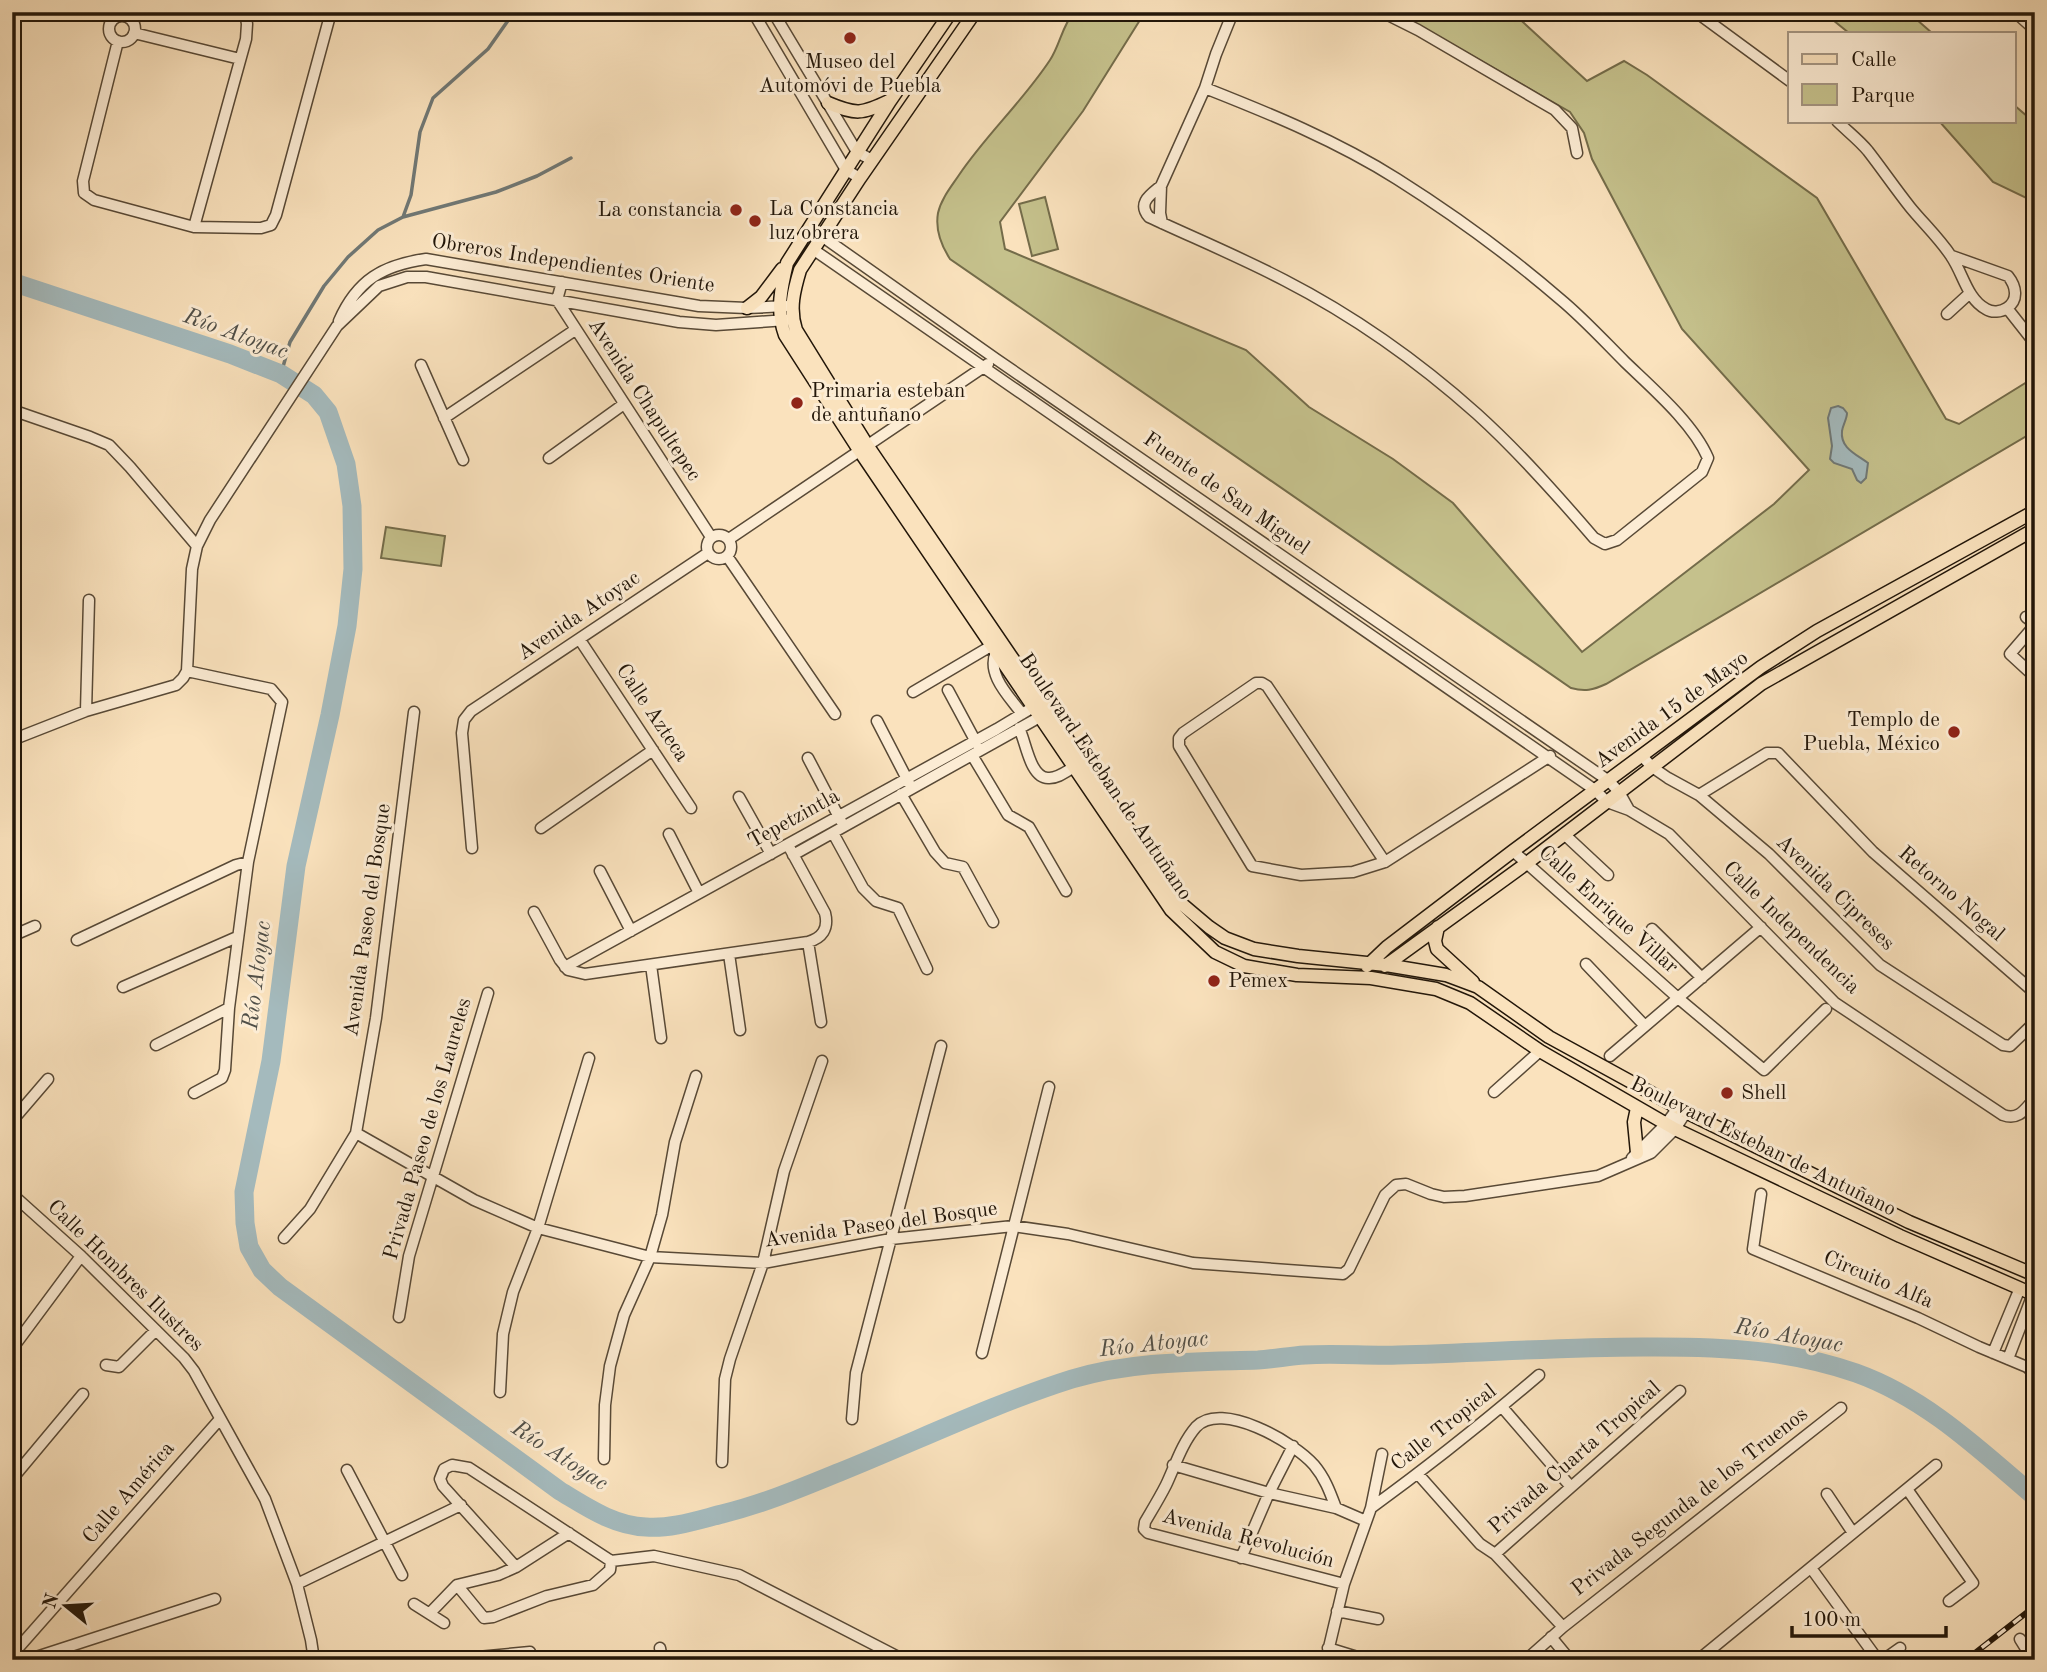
<svg xmlns="http://www.w3.org/2000/svg" width="2047" height="1672" viewBox="0 0 2047 1672" font-family="'Old Standard TT',serif">
  <rect width="100%" height="100%" fill="#fae2bd"/>
  <filter id="stains"><feTurbulence type="fractalNoise" baseFrequency=".00286" numOctaves="4"/><feColorMatrix values="0 0 0 0 .2 0 0 0 0 .09 0 0 0 0 .02 0 0 0 .5 -.17"/></filter>
  <radialGradient id="worn" r=".72"><stop offset=".6" stop-color="#630" stop-opacity="0"/><stop offset="1" stop-color="#630" stop-opacity=".3"/></radialGradient>
  <path fill="#c5c18c" stroke="#746c4a" stroke-width="2" d="M1074,12H1145L1083,111L1000,222L1005,249L1246,350L1309,407L1393,459L1453,503L1582,652L1774,504L1809,470L1682,329L1592,159L1584,133L1570,112L1413,22L1392,12H1512L1587,81L1624,61L1647,75L1817,198L1946,419L1959,424L2035,377V431L1606,684C1593,690 1585,692 1571,688L950,259C941,245 935,230 938,213C941,199 951,187 959,175C986,135 1023,101 1050,60C1060,45 1062,26 1074,12Z
    M1823,12H1908L1932,33H1849Z
    M2014,105L2035,123V202L1993,182L1939,121H2014Z
    M1045,197L1058,249L1032,256L1019,204Z
    M386,527L445,536L441,566L381,558Z"/>
  <path fill="#a4babd" stroke="#707875" stroke-width="2" d="M1838,406L1843,408L1847,413C1847,419 1843,424 1842,431C1840,448 1856,454 1868,463L1866,478L1861,483L1857,480L1852,469L1834,463L1830,459L1832,446L1828,418L1831,408Z"/>
  <g fill="none" stroke-linecap="round" stroke-linejoin="round">
    <path stroke="#707875" stroke-width="3.5" d="M403,217L496,192L537,176L571,158
      M281,374L290,342L324,286L348,257L378,230L403,217L411,195L420,132L433,98L488,49L514,12"/>
    <path stroke="#a4babd" stroke-width="19" d="M12,282L230,354L281,374L314,395L328,412L346,464L352,506L353,569L347,626L330,715L296,866L271,1061L244,1192L245,1223L249,1247L262,1270L280,1287L560,1491C587,1507 614,1526 646,1527C671,1529 698,1520 722,1514C763,1504 801,1488 840,1472C917,1441 993,1404 1072,1379C1133,1361 1196,1362 1258,1360C1274,1359 1289,1356 1305,1355C1336,1353 1367,1356 1398,1355C1484,1353 1570,1346 1656,1347C1725,1347 1790,1350 1856,1373C1926,1398 1980,1450 2035,1497"/>
    <defs>
      <path id="minor" d="M753,12L846,170L860,178
        M773,12L857,152L872,160
        M1382,12L1418,30L1555,110L1572,128L1577,153
        M1696,12L1790,81
        M2015,12L2035,30
        M109 29a13 13 0 1 1 26 0a13 13 0 1 1-26 0Z
        M134,33L240,59
        M118,41L83,181L84,193L94,200L194,227L261,228L271,225L276,215L331,12
        M1837,121C1847,131 1859,140 1868,151C1882,169 1895,188 1910,207C1923,223 1939,238 1951,256C1963,273 1967,299 1986,309C1992,313 2001,312 2007,308C2019,300 2016,286 2008,276L1952,256
        M1161,186C1150,195 1137,203 1149,217C1194,238 1240,257 1284,280C1352,315 1420,363 1477,414C1519,452 1557,495 1594,538L1605,544L1617,540L1702,472L1708,458C1693,423 1652,388 1625,362C1604,341 1583,318 1560,299C1509,255 1454,215 1397,179C1337,141 1271,114 1205,88
        M1162,223L1160,213L1161,186L1205,88L1216,54L1233,12
        M194,227L246,39L247,24L245,12
        M823,237L996,359L1609,781L1619,792L1629,810
        M814,250L1595,790L1607,802L1629,810L1669,834L1835,1003L2003,1115C2019,1121 2025,1109 2035,1098
        M562,282L557,300L711,537
        M2007,308L2033,341
        M1947,314L1970,293
        M339,321C357,280 383,265 426,259L699,306L747,308L786,306
        M421,365L463,460
        M12,410L90,437L109,445L130,467L197,546
        M444,418L575,330
        M549,458L624,404
        M707 547a12 12 0 1 1 24 0a12 12 0 1 1-24 0Z
        M729,539L988,364
        M727,556L835,714
        M2026,617L2035,624
        M2035,625L2010,654L2035,677
        M580,640L691,808
        M996,652C986,675 1010,697 1022,714
        M187,671L271,689L282,702L248,862L229,1008L225,1070L222,1078L194,1093
        M948,690L977,744
        M913,692L991,646
        M86,711L89,600
        M877,721L909,783
        M1019,728C1026,742 1030,778 1048,778C1057,779 1067,771 1074,767
        M12,740L86,711L176,685L183,678L187,671L192,569L197,546L210,520L337,326L379,286L407,277H426L679,322L716,325L787,320
        M972,755L1008,815L1029,827L1066,891
        M1642,756L1652,767L1668,778L1699,795L1769,854L1880,965L2003,1045L2010,1046L2035,1022
        M808,758L841,821
        M901,794L935,852L945,863L963,867L993,922
        M1699,795L1767,753H1778L1873,852L2035,993
        M739,797L771,854
        M541,828L653,750
        M833,833L863,888L876,901L898,908L927,969
        M669,834L699,893
        M1564,834L1608,875
        M472,848L462,733L464,720L471,711L708,553
        M1513,851L1678,998L1764,1070L1826,1009
        M793,855L1047,713
        M1385,862L1267,686L1262,683H1256L1183,733L1179,738V746L1252,866L1301,875L1353,872L1385,862L1550,756
        M600,871L631,931
        M534,912L560,960L568,970L585,974L808,942C822,938 829,929 825,913L788,845
        M1652,929L1702,978
        M12,936L35,926
        M77,940L236,865L248,862
        M808,942L821,1022
        M729,954L740,1030
        M1586,964L1645,1026
        M651,965L661,1038
        M565,967L997,729L1040,703
        M123,987L237,937
        M156,1045L229,1008
        M1610,1056L1761,927
        M1494,1092L1540,1051
        M12,1121L48,1079
        M356,1133L474,1200L538,1228L650,1257L763,1263L891,1239L1013,1226L1068,1234L1193,1263L1343,1274L1349,1269L1385,1195L1396,1185L1406,1184L1431,1194L1444,1197L1465,1196L1598,1176L1651,1153L1675,1129L1686,1112
        M1632,1158L1666,1124L1678,1108
        M12,1194L81,1256L184,1358L194,1371L265,1499L297,1584L311,1640L314,1660
        M1761,1194L1753,1249L1918,1318L1979,1347L2027,1367L2035,1374
        M284,1238L310,1209L356,1133L376,1018L414,712
        M399,1317L409,1256L488,993
        M12,1349L81,1256
        M982,1353L1049,1087
        M1993,1353L2020,1288
        M2008,1359L2033,1294
        M106,1365L119,1367L155,1331
        M500,1392L503,1334L513,1292L538,1228L589,1058
        M1502,1407L1571,1487
        M852,1419L856,1373L941,1046
        M604,1459L605,1405L610,1366L624,1315L650,1257L662,1215L675,1142L696,1076
        M722,1462L725,1379L730,1359L763,1263L784,1171L822,1061
        M1173,1465L1269,1493L1336,1508L1366,1521
        M347,1470L402,1575
        M1418,1474L1480,1544L1495,1554L1563,1627
        M12,1479L83,1394
        M1907,1489L1973,1583L1949,1601
        M1827,1494L1853,1533
        M1336,1508C1330,1492 1325,1478 1314,1465C1294,1442 1221,1400 1196,1427C1182,1443 1175,1466 1166,1485C1160,1497 1152,1510 1145,1522L1144,1529L1148,1533L1344,1584
        M1371,1508C1429,1466 1484,1422 1539,1375
        M1495,1554L1680,1391
        M1241,1558L1269,1493L1293,1446
        M516,1567L443,1486L440,1479L444,1469L452,1465L469,1468L611,1561L654,1556L739,1575L904,1660
        M1811,1568L1878,1660
        M297,1584L461,1505
        M457,1585L484,1618L493,1617L547,1596L593,1585L610,1570L611,1561
        M414,1604L444,1623
        M1337,1611L1378,1619
        M430,1613L457,1585L498,1575L516,1567L569,1533
        M1551,1637L1570,1660
        M2020,1639L2033,1660
        M660,1648L662,1660
        M1328,1648L1367,1660
        M12,1655L220,1419
        M27,1660L215,1599
        M473,1660L478,1657L530,1652
        M1326,1660L1344,1584L1371,1508L1382,1454
        M1526,1660L1563,1627L1841,1408
        M1698,1660L1936,1465
        M1883,1660L1900,1648"/>
      <path id="major" d="M951,12L890,101L787,263C781,288 776,310 785,335L859,450L1171,910L1215,952L1244,966L1297,975L1371,978L1436,989L1470,1003L1540,1051L1675,1129L1900,1236L2035,1295
        M975,12L860,178L800,270C794,290 789,309 796,330L867,445L1177,900L1209,927L1225,938L1254,949L1298,956L1386,965L1446,975L1478,987L1549,1037L1686,1112L1909,1222L2035,1275
        M828,103C856,115 862,114 889,101
        M747,308L761,297L782,269
        M1438,927L1435,941L1437,949L1473,982
        M1367,966L1387,947L1513,851L1761,667L1817,631L2035,511
        M1385,966L1527,863L1761,684L2035,529
        M1637,1153L1634,1122L1637,1108"/>
    </defs>
    <use href="#minor" stroke="#584936" stroke-width="13"/>
    <use href="#major" stroke="#221609" stroke-width="15"/>
    <use href="#minor" stroke="#fcecd4" stroke-width="10"/>
    <use href="#major" stroke="#fae2bd" stroke-width="12"/>
    <defs>
      <path id="rail" d="M1966,1660L2035,1606"/>
    </defs>
    <use href="#rail" stroke="#221609" stroke-width="6"/>
    <use href="#rail" stroke="#fcecd4" stroke-width="3.5" stroke-dasharray="10" stroke-linecap="butt"/>
  </g>
  <g fill="#8f2418" stroke="#fcecd4" stroke-width="2.5">
    <circle cx="850" cy="38" r="7"/>
    <circle cx="736" cy="210" r="7"/>
    <circle cx="755" cy="221" r="7"/>
    <circle cx="797" cy="403" r="7"/>
    <circle cx="1954" cy="732" r="7"/>
    <circle cx="1214" cy="981" r="7"/>
    <circle cx="1727" cy="1093" r="7"/>
  </g>
  <g text-anchor="middle" dominant-baseline="central" stroke-width="6" stroke-linejoin="round" paint-order="stroke">
    <g font-size="21" fill="#221609" stroke="#fcecd4" text-anchor="start">
      <text x="850" y="62" text-anchor="middle">Museo del<tspan x="850" dy="24">Automóvi de Puebla</tspan></text>
      <text x="769" y="209">La Constancia<tspan x="769" dy="24">luz obrera</tspan></text>
      <text x="722" y="210" text-anchor="end">La constancia</text>
      <text x="811" y="391">Primaria esteban<tspan x="811" dy="24">de antuñano</tspan></text>
      <text x="1940" y="720" text-anchor="end">Templo de<tspan x="1940" dy="24">Puebla, México</tspan></text>
      <text x="1228" y="981">Pemex</text>
      <text x="1741" y="1093">Shell</text>
    </g>
    <g font-size="21" fill="#221609" stroke="#fcecd4">
      <text transform="translate(573 264) rotate(9)">Obreros Independientes Oriente</text>
      <text transform="translate(644 400) rotate(57)">Avenida Chapultepec</text>
      <text transform="translate(1226 494) rotate(35)">Fuente de San Miguel</text>
      <text transform="translate(579 616) rotate(-34)">Avenida Atoyac</text>
      <text transform="translate(1672 710) rotate(-36)">Avenida 15 de Mayo</text>
      <text transform="translate(652 713) rotate(56)">Calle Azteca</text>
      <text transform="translate(1105 777) rotate(56)">Boulevard Esteban de Antuñano</text>
      <text transform="translate(794 819) rotate(-29)">Tepetzintla</text>
      <text transform="translate(1835 893) rotate(44)">Avenida Cipreses</text>
      <text transform="translate(1951 894) rotate(41)">Retorno Nogal</text>
      <text transform="translate(1608 910) rotate(42)">Calle Enrique Villar</text>
      <text transform="translate(368 920) rotate(-82)">Avenida Paseo del Bosque</text>
      <text transform="translate(1791 928) rotate(44)">Calle Independencia</text>
      <text transform="translate(428 1129) rotate(-74)">Privada Paseo de los Laureles</text>
      <text transform="translate(1763 1147) rotate(26)">Boulevard Esteban de Antuñano</text>
      <text transform="translate(881 1225) rotate(-8)">Avenida Paseo del Bosque</text>
      <text transform="translate(125 1276) rotate(44)">Calle Hombres Ilustres</text>
      <text transform="translate(1878 1280) rotate(23)">Circuito Alfa</text>
      <text transform="translate(1444 1428) rotate(-38)">Calle Tropical</text>
      <text transform="translate(1575 1458) rotate(-41)">Privada Cuarta Tropical</text>
      <text transform="translate(129 1493) rotate(-49)">Calle América</text>
      <text transform="translate(1690 1502) rotate(-38)">Privada Segunda de los Truenos</text>
      <text transform="translate(1248 1539) rotate(15)">Avenida Revolución</text>
    </g>
    <g font-size="23" font-style="italic" fill="#504f48" stroke="#fcecd4">
      <text transform="translate(236 334) rotate(20)">Río Atoyac</text>
      <text transform="translate(257 975) rotate(-83)">Río Atoyac</text>
      <text transform="translate(1789 1336) rotate(10)">Río Atoyac</text>
      <text transform="translate(1154 1344) rotate(-6)">Río Atoyac</text>
      <text transform="translate(560 1456) rotate(33)">Río Atoyac</text>
    </g>
  </g>
  <rect width="2047" height="1672" fill="none" stroke="#fae2bd" stroke-width="42"/>
  <rect x="14" y="14" width="2019" height="1644" fill="none" stroke="#221609" stroke-width="3.5"/>
  <rect x="21" y="21" width="2005" height="1630" fill="none" stroke="#221609" stroke-width="2"/>
  <rect x="1788" y="32" width="228" height="91" fill="#fcecd4" stroke="#a59683" stroke-width="2"/>
  <rect x="1802" y="54" width="35" height="10" fill="#fae2bd" stroke="#a59683" stroke-width="2"/>
  <text x="1851" y="66" font-size="21" fill="#221609">Calle</text>
  <rect x="1802" y="84" width="35" height="21" fill="#c5c18c" stroke="#a59683" stroke-width="2"/>
  <text x="1851" y="102" font-size="21" fill="#221609">Parque</text>
  <g transform="translate(66 1606) rotate(288)" stroke="#fcecd4" stroke-width="5" paint-order="stroke">
  <path d="M0-5L12 26L0 18L-12 26Z" fill="#221609"/>
  <text y="-10" font-size="19" font-weight="bold" text-anchor="middle" fill="#221609">N</text>
  </g>
  <path d="M1792 1626v10h154v-10" fill="none" stroke="#221609" stroke-width="3.5"/>
  <text x="1802" y="1626" font-size="21" fill="#221609" stroke="#fcecd4" stroke-width="5" paint-order="stroke">100 m</text>
  <rect width="100%" height="100%" filter="url(#stains)"/>
  <rect width="100%" height="100%" fill="url(#worn)"/>
</svg>
